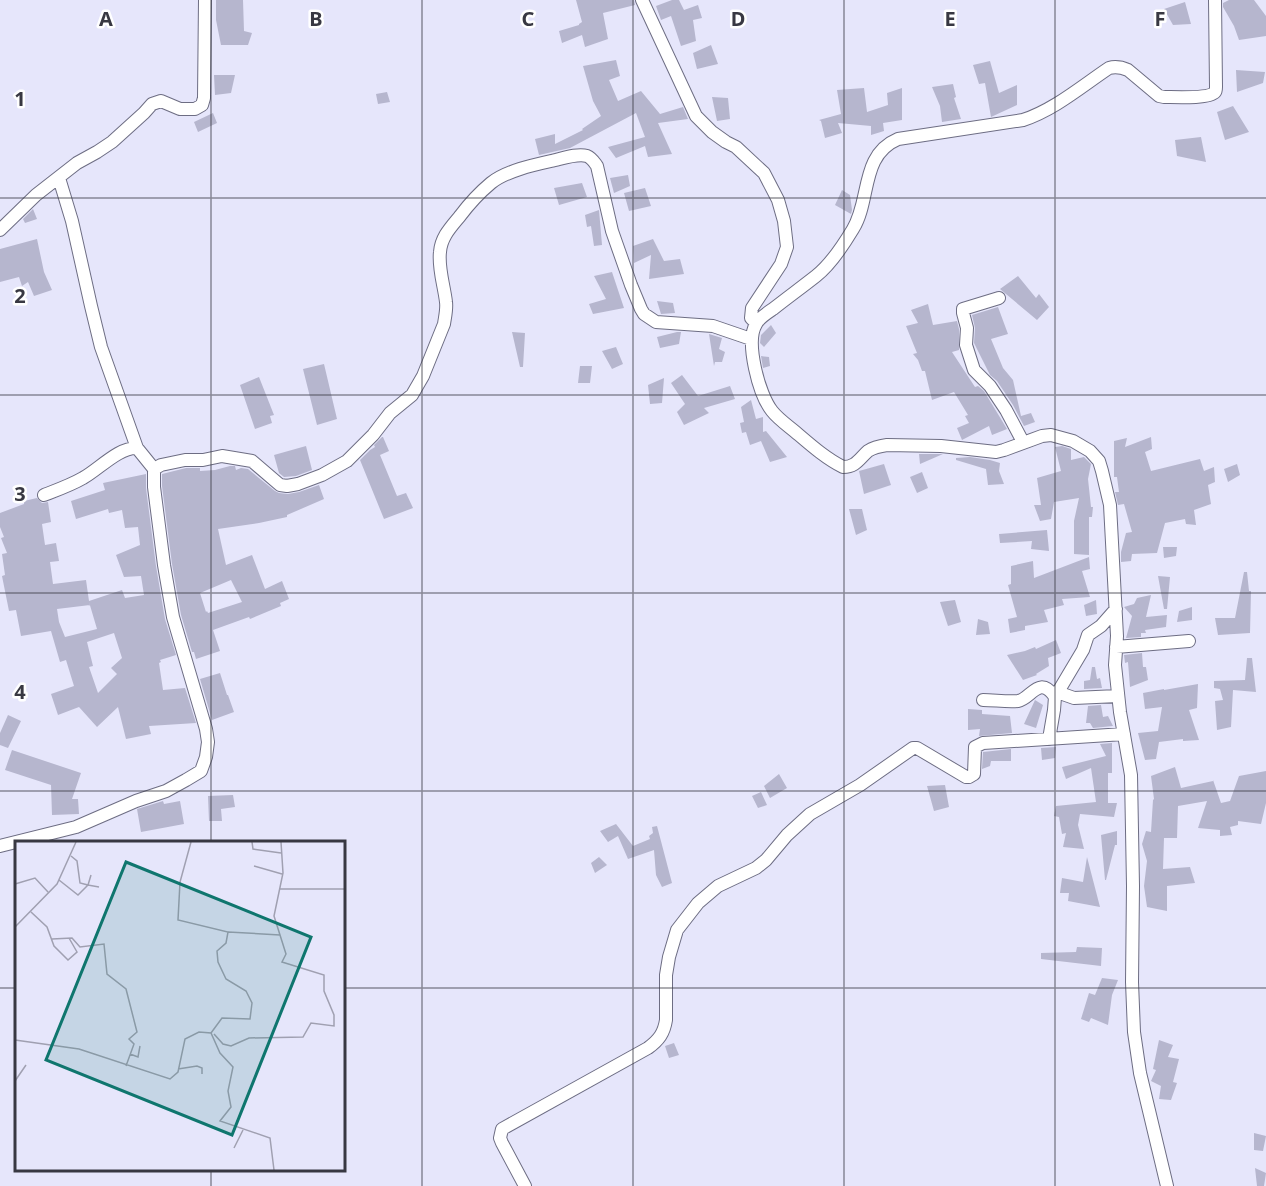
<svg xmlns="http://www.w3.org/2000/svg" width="1266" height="1186" viewBox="0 0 1266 1186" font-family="'Noto Sans',sans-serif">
  <rect width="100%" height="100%" fill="#e6e6fb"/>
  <path fill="#b6b6ce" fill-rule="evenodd" d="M216,0H243L244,31L252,33L248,45H221L216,20Z
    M576,0H634L635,5L603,13L608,39L585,47L582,35L562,43L559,31L579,25V24L582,22Z
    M672,0H679L684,10L698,5L702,18L693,20L696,41L681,46L671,16L661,20L656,6Z
    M1229,0H1254L1266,16V36L1239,40L1234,26L1223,7V3Z
    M1185,2L1191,24L1173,25L1164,9Z
    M711,45L718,64L697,69L693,53Z
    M616,60L620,76L609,80L618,101L641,91L660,114L683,107L688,119L658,123L672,154L648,157L645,146L616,158L608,147L645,137L636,113L570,148L539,155L535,139L555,134V144L583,130L582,129L601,116L593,101L583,66Z
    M990,61L999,93L1017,85V105L991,117L985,83L979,84L973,65Z
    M1236,70L1265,72L1263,83L1237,92Z
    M214,75H235L231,93L215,95Z
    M953,84L956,97L954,98L961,119L942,122L940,106L932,87Z
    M864,88L867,112L888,105L887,93L902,88V120L883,123L884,131L871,135V126L838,123L842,133L825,138L821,121L819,120L841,114L837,90Z
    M387,92L390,102L378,104L376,94Z
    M712,97L728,98L730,119L717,121Z
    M1233,106L1249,132L1225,140L1217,112Z
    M213,113L217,123L198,132L194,122Z
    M1201,137L1206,162L1177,156L1175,140Z
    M628,175L630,186L614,193L610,178Z
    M582,183L587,197L559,205L554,188Z
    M645,188L651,206L629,211L624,193Z
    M842,190L850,195L852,210L851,214L835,205Z
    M33,209L37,219L25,223L23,219Z
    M599,210L602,245L594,246L591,226L587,227L585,215Z
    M37,239L44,272L52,290L34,296L28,282L22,286L19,277L0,282V249Z
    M653,239L664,261L680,259L684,274L649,279L651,255L634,263L633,246Z
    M612,272L624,308L593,314L589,304L606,299L594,276Z
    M1018,276L1036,298L1039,294L1049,307L1037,320L1000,289Z
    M657,301L673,303L675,313L661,314Z
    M928,304L933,325L957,321L959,329V350L952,352L975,387L978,386L984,391L1007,429L992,435L989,426L962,440L957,428L969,423L965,416L968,415L954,392L932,400L925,371H922L918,360L913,354L917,353L906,326L918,323L911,310Z
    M998,307L1008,334L991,339L1003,368L1013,380L1021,416L1031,413L1035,422L1024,426L1013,405L997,381L990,375L974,343L975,328L972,315Z
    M771,325L776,333L764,347L760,343L761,335Z
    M512,332L525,333L523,367H520Z
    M677,332H681L679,344L660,348L657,337Z
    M709,334L722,338L719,349L725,352L722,362H715L714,366Z
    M616,347L623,364L612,369L602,351Z
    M761,356L769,357L770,366L763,368Z
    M324,364L337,419L317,425L303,369Z
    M580,366H592L590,383H578Z
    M682,375L698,396L730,386L735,399L704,408L709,413L684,425L677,412L685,404L671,383Z
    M259,377L274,415L270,416L272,423L255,429L240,385Z
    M664,378L662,403L650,404L648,385Z
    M751,400L756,419L763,417V432L766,431L787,457L770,462L761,441L750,445L746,432L742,433L740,423L744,422L741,407Z
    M382,437H383L389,451L380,455L397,496L406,493L413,508L384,519L360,460L370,450L375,447L374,445Z
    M1151,437L1152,449L1145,452L1151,471L1200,459L1204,471L1214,467L1215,482L1208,485L1211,504L1194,510L1196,525L1186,524L1185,519L1165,523L1157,553L1132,554L1131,561L1121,562V552L1126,533L1132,532L1124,504L1118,505L1115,492H1119L1117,477H1114V441L1127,438L1125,447Z
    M306,446L312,470L296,476L284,477L279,473L274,455Z
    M1062,446L1071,449V460L1084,457L1091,464L1088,479L1091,507H1093L1092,517H1089V555L1074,554V521L1079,498L1054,502L1051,519L1040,521L1034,505H1041L1037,478L1061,471L1055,447Z
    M919,454H943L920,464Z
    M970,457L990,460L1000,463L999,471L1004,484L988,485L986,469L956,460V458Z
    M884,464L891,485L864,494L859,471Z
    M1237,464L1240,475L1228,482L1224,469Z
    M230,466H235L236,470L241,468L248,469L275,491L279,493L288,494L299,492L319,485L324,499L287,515V517L259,523L218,529L226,565L252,555L265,589L282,581L289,599L280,603L281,606L250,619L249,617L213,630L220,651L196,659L194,652H192L181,615L172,564L162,486V474L186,468H200V471L215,470ZM231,580L242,602L208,613L207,611L206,612L200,593Z
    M922,472L928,488L917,493L910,477Z
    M146,474V488L156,566L165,619L176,655L160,660L161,662L159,663L163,690L185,688L196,723L149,726L151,734L126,739L118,707L97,727L79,707L58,715L51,694L74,686L66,660L60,662L51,631L21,636L16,610L9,611L2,576L5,575L2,554L7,553L1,538L4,537L0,527V513L24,504V501L37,498L42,503L48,502L51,522L42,524L45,545L56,543L59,561L50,562L53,584L86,580L89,601L122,590L125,598L144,595L141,576L124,577L116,555L140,545L138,527L125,528L122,510L109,513L108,509L76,519L71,501L105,490L103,483ZM89,602L97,629L65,637L59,622L57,609L90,605ZM114,633L122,658L111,668L117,674L98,693L89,667L93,666L87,642Z
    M849,509H862L867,530L856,535Z
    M1047,530L1049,551L1031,549L1032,541L1000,543L999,534Z
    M1163,547H1177L1176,556L1164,558Z
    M1089,557L1090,569L1082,571L1090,597L1062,599L1064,605L1044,610L1048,622L1025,626V630L1010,633L1008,619L1017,617L1008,585L1011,584V566L1033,561L1034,578Z
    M1244,572H1247L1249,591H1251L1250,633L1218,635L1215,618H1235Z
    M1158,576L1170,577L1167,609H1164Z
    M1151,595L1146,617L1167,615L1166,627L1145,630L1146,633H1141V637L1126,638L1132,616L1124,607L1134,604L1137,598Z
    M955,600L961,622L948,626L940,602Z
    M1096,600L1097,614L1086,616L1084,605Z
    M1192,607V620L1177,622L1179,611Z
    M978,619L988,622L990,634L976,635Z
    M1056,640L1061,653L1048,658L1049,666L1036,674L1037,675L1023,680L1007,655L1025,651L1035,647L1036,649Z
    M1142,653L1143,667H1146L1148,680L1130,687L1128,662L1125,663L1124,655Z
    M1247,658H1252L1256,692L1233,690L1231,727L1217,730L1215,701L1223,700L1220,689L1214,688V681L1245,680Z
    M1092,667H1095L1097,679L1100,678L1102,688L1084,689V681L1090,680Z
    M220,673L227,695H228L234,712L212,720L200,679Z
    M1198,684L1197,708L1189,710L1199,740L1183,741V739L1159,742L1156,759L1145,760L1138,733L1158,731L1162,707L1145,709L1143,693L1164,689V690Z
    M1035,700L1043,705L1036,728L1024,724Z
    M1101,705L1103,717L1108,716L1113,726L1093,728L1090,723H1086L1088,706Z
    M968,709L982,710V714L1010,716L1012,733L979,736L980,729L968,730Z
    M8,715L21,721L8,748L0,745V733Z
    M1112,743V773H1108V803H1117L1114,817L1080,814L1078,825L1084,849L1063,847L1066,833L1062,834L1059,817L1054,816L1056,806L1096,802L1091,768L1066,779L1062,767L1106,756L1100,744Z
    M1056,747L1055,758L1042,760L1041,748Z
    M1011,749V761H991L990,766L982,769L983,752Z
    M12,750L81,773L72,799H78L79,814L52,815L51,785L5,770Z
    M1175,767L1181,788L1213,781V780L1221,803L1230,801L1239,776L1266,771V803L1261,824L1238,821V825L1230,827L1232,835L1220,836V830L1198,828L1207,801L1178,806L1177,838H1164L1163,869L1190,867L1195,883L1167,886V911L1147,907L1144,886L1147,861L1142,844L1146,831L1151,832L1153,800L1154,799L1151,776Z
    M779,774L787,788L770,798L764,786Z
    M945,785L949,807L934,811L927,786Z
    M761,792L767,805L758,808L752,796Z
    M233,795L235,807L221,809L222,821H209L208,796Z
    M163,801L164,804L180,801L184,824L141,832L137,809Z
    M616,824L633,846L650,839L649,836L653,833L652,827L657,826L672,883L662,887L656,875L654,850L628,859L618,836L608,842L600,831Z
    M1117,831V845H1115L1106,880H1105L1101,835Z
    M599,857L607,865L595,873L591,863Z
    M1087,857L1100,907L1068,901L1069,893H1060L1062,878L1083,882Z
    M1077,947L1102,948L1101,966L1041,959V953L1076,952Z
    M1102,978L1118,980L1112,995L1108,1025L1091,1018L1089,1022L1081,1019L1089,993L1095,995Z
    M1159,1040L1173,1045L1168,1057L1179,1059L1173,1082L1177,1083L1171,1100L1159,1099L1161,1086L1151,1081L1156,1070L1153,1069Z
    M674,1043L679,1055L669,1058L665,1046Z
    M1254,1133L1266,1136L1263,1151L1254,1150Z
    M1255,1168L1266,1173L1264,1186H1257Z"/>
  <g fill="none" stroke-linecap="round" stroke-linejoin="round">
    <defs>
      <path id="minor" d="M642,0L696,116L712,132L726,142L736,147L764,173L778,200L784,221L787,247L781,264L752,308L751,318L756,323
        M59,178L72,221L91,306L101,347L137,448L154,469
        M0,230L36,195L77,163L97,152L112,142L144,113L152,104L161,101L180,109H195L202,105L204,98L205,0
        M999,298L963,309V313L967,328L966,345L974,370L990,386L1006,410L1023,442
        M44,495C57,490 71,485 83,478C98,470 119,447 137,448
        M1116,647L1189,641
        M1057,692L1074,698L1118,696
        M1055,697L1083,650L1088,635L1101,626L1116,609
        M983,700C994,700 1007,702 1018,701C1031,699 1039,674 1055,697L1054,710L1049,739
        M0,846L76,827L136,801L166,791L186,780L201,771L206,757L208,742L206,729L173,617L164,565L154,487V469L161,465L185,460H203L222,456L252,461L280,485L287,486L298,484L322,475L347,461L373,435L390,413L412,395L423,376L444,324C445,317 447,309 446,302C444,285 438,268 440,252C441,237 451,227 460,216C469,204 479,193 491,183C506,171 533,165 551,161C561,159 577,153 587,156C592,158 594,162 597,166L612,231L631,285L641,309L644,314L656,322L713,326L751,339
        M525,1186L502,1143L500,1138L502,1129L648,1048C659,1040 664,1033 666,1020V975L669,957L677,930L698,903L718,886L756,868L766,860L787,835L810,814L860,785L913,748H917L966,777H969L974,774L975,747L983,743L1124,734
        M1167,1186L1140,1073L1134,1032L1132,982L1133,886L1131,775L1120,712L1115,665L1117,636L1110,505L1102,471L1099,461L1090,451L1073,441L1051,435L1042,436L1004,450L996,452L941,446L887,445C880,446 874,447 868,451C859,459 856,467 843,467C827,459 813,447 799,435C790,427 779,420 772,411C759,395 745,342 756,324C759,318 767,313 773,309C787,298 802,287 816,276C830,265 844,244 853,229C871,200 860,155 898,139L1023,120C1054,110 1082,86 1109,68C1116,66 1121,67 1128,70L1159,96L1164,97C1174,97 1209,99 1215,92C1216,91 1216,89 1216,87L1215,0"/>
    </defs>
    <use href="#minor" stroke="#6d6d83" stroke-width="14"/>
    <use href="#minor" stroke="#fff" stroke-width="12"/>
  </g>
  <path fill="none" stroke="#383842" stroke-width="1.5" stroke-opacity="0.55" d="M211,0V842M422,0V1186M633,0V1186M844,0V1186M1055,0V1186M0,198H1266M0,395H1266M0,593H1266M0,791H1266M0,988H16M344,988H1266M211,1170V1186"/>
  <g transform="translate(15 841)">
    <rect width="330" height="330" fill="#e6e6fb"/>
    <path fill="none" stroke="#a0a0b1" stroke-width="1.5" d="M176,1L165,41L163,79L213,91L211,102L202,110L203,121L211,138L231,150L237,162L235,178L207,177L196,192M237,1L238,8L266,12M56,15L62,20L65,42L73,44L76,34M239,25L267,33M44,39L63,54L73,44L84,46M0,43L20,37L33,51M265,48H330M16,71L32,86L39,105L53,119L62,111L54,97M0,86L42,43L61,1M213,91L265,94M37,98L57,97L65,106L89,103L92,133L111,148L122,191L114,198L119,203L111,225M199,193L208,203L216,205L234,197L288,196L296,182L319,185V174L309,150V134L267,121L271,113L259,75L268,32L266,1M0,199L64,208L155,238L163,231L170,198L184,191L196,192L205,212L218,226L213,250L216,266L205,280L255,297L259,329M115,213L123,216L125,205M163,228L182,225L187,227V233M0,240L11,224M219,307L228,289"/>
    <path fill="#0f766e" fill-opacity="0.15" stroke="#0f766e" stroke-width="3" d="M111,21L296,96L217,294L31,219Z"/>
    <rect width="330" height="330" fill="none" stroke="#383842" stroke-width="3"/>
  </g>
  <g font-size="20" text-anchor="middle" font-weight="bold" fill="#383842" stroke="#fff" stroke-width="5" stroke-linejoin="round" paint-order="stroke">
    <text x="106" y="26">A</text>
    <text x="316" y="26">B</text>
    <text x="528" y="26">C</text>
    <text x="738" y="26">D</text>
    <text x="950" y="26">E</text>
    <text x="1160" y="26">F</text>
    <text x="20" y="106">1</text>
    <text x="20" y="303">2</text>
    <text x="20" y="501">3</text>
    <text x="20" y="699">4</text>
  </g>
</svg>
